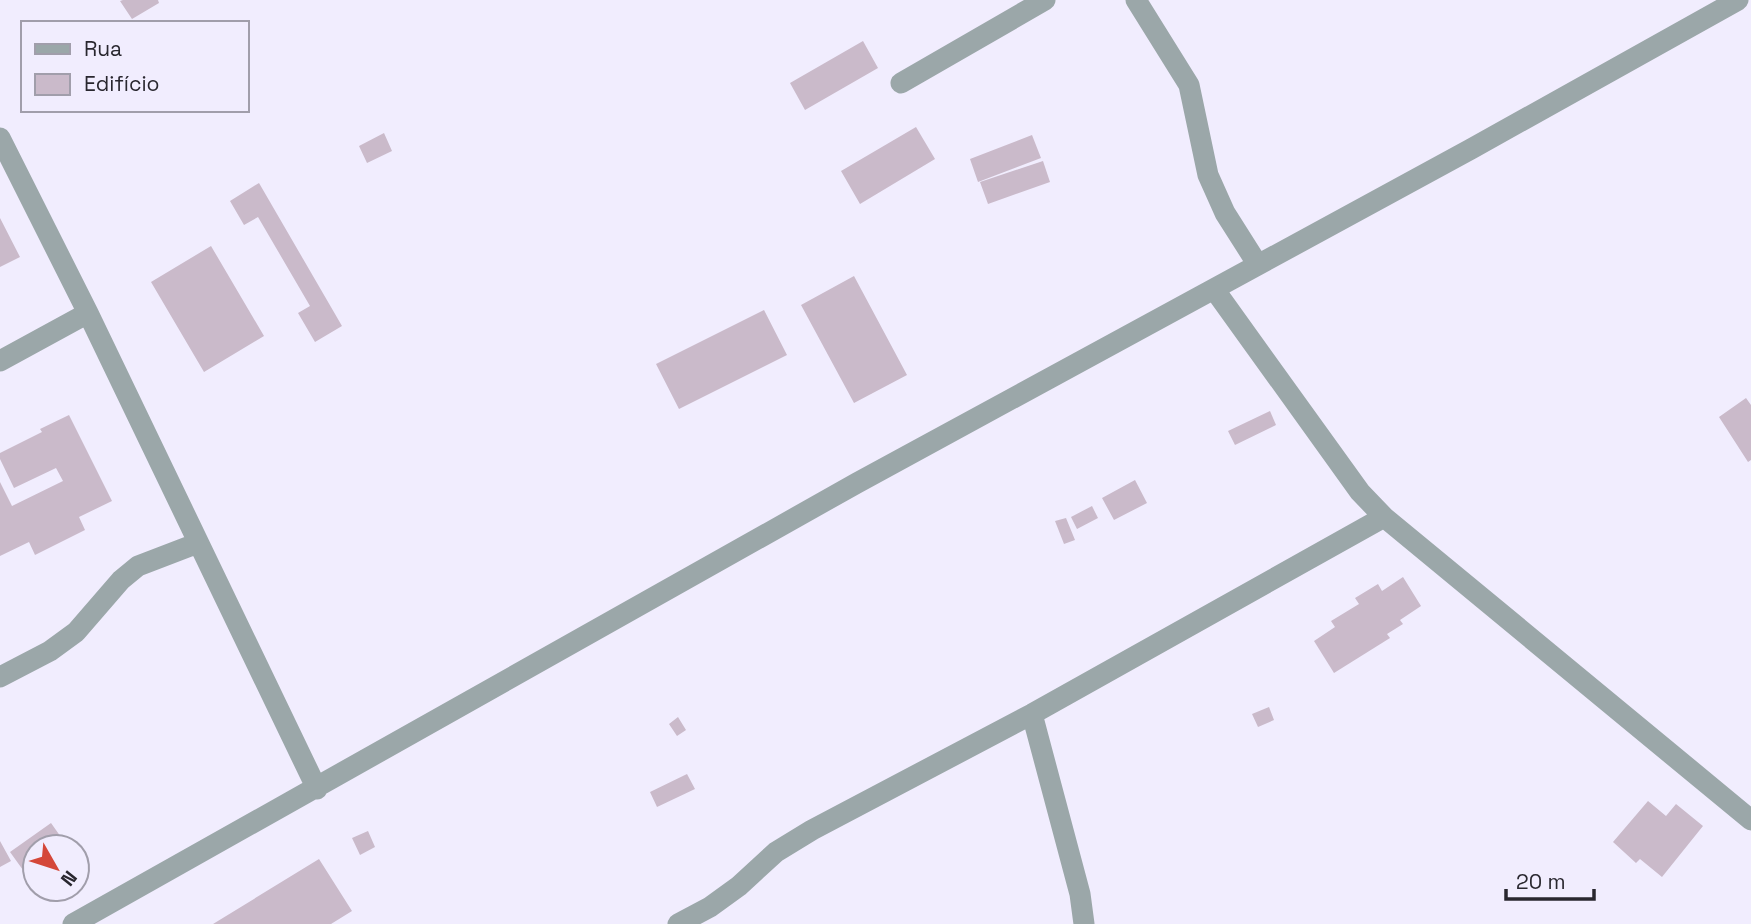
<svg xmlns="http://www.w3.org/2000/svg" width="1751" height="924" viewBox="0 0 1751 924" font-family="'Space Grotesk',sans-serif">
  <rect width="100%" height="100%" fill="#f1edfe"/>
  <path fill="#cabaca" d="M123,0H158L159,3L132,19L120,1Z
    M863,41L878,68L805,110L790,83Z
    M916,127L935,159L860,204L841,171Z
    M384,133L392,151L367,163L359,146Z
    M1032,135L1041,158L978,182L970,159Z
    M1043,161L1050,182L988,204L980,182Z
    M259,183L342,326L315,342L298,313L310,306L258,217L244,225L230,201Z
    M0,218L20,257L0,267Z
    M211,246L264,336L204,372L151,282Z
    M854,276L907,375L854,403L801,305Z
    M764,310L787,355L679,409L656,364Z
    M1746,398L1751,405V460L1748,462L1719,417Z
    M1270,411L1276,425L1235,445L1228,431Z
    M69,415L112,501L79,517L85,530L35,555L29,542L0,556V482L12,506L63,481L56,468L14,488L0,459V453L42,432L40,429Z
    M1135,480L1147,503L1114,520L1102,498Z
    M1092,506L1098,518L1077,529L1071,517Z
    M1066,518L1075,540L1064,544L1055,521Z
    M1403,577L1421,606L1400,620L1403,624L1387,634L1390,638L1334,673L1314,641L1335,627L1331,621L1359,604L1355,598L1378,584L1382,591Z
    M1269,707L1274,720L1258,727L1252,714Z
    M678,717L686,730L677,736L669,724Z
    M687,774L695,789L657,807L650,792Z
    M1648,801L1666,816L1676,804L1703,826L1662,877L1640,859L1636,863L1613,842Z
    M51,823L68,847H35V872L28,877L10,852Z
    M368,831L375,847L360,855L352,838Z
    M0,841L11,861L0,867Z
    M319,859L352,911L331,924H213Z"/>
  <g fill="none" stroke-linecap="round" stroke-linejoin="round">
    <path stroke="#9ba7a9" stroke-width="21" d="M1136,0L1189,85L1208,175L1225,213L1258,265
      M901,83L1045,0
      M0,138L88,313L317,789
      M1214,289L1360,492L1384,517L1751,820
      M0,361L88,313
      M0,677L50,651L76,632L121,580L138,566L198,543
      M1032,714L1080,894L1084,924
      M73,924L857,483L1471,149L1738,0
      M678,924L710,907L739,886L776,852L812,830L1032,714L1384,517"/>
  </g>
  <rect x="21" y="21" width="228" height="91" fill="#f1edfe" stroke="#a19eab" stroke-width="2"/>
  <rect x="35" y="44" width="35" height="10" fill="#9ba7a9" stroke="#a19eab" stroke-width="2"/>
  <text x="84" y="56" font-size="21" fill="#29272f">Rua</text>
  <rect x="35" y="74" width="35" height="21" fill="#cabaca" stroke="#a19eab" stroke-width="2"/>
  <text x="84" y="91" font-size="21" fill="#29272f">Edifício</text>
  <g transform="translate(56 868) rotate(129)"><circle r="33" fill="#f1edfe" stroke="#a19eab" stroke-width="2"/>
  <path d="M0-5L12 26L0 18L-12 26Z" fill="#d44739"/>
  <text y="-10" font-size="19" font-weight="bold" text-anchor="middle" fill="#29272f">N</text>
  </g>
  <path d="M1506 889v10h88v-10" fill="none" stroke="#29272f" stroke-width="3.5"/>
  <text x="1516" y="889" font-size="21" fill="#29272f" stroke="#f1edfe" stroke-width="5" paint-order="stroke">20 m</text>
</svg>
